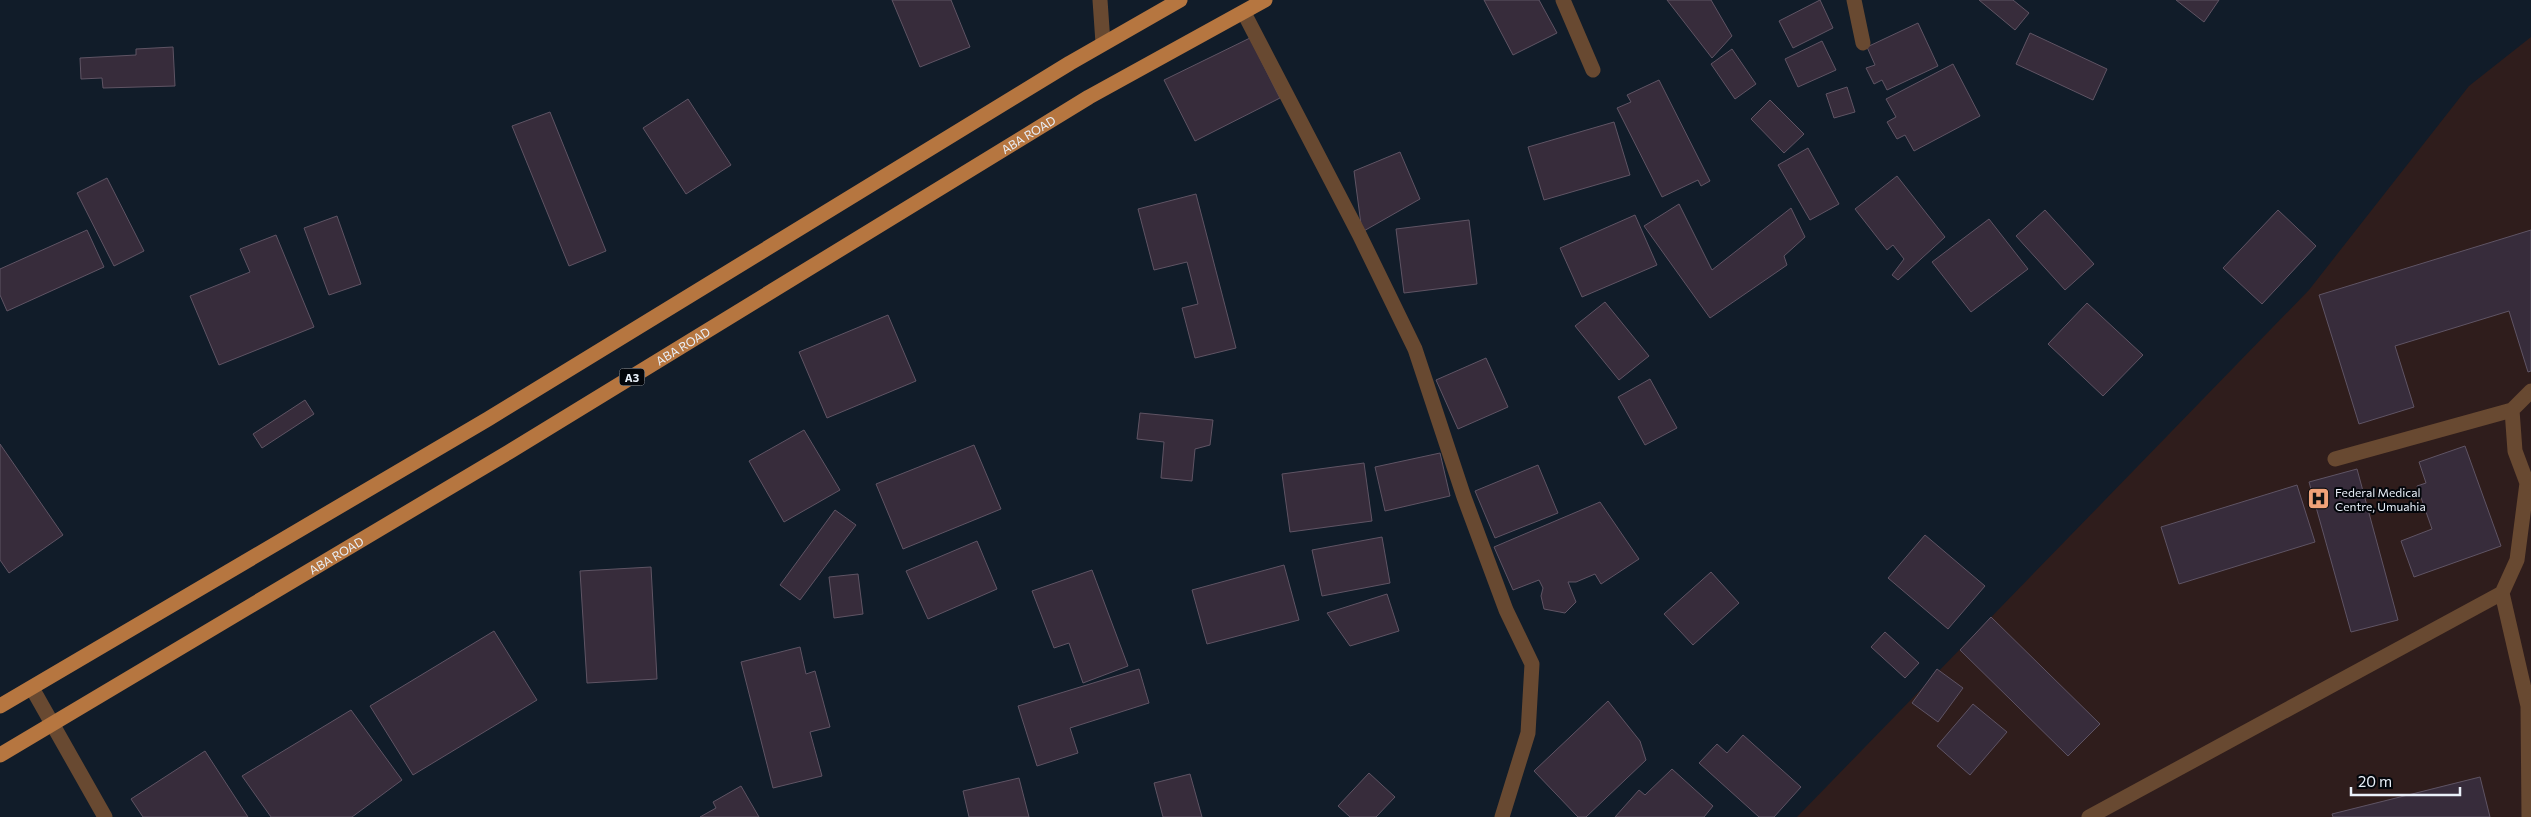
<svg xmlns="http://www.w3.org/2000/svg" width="2531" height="817" viewBox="0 0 2531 817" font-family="Commissioner,sans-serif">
  <rect width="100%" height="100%" fill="#111c29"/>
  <path fill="#2f1d1c" d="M2531,37V817H1797L2309,290L2469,86Z"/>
  <path fill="#372c3b" stroke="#5f5464" d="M892,0H951L970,47L920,67Z
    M1484,0H1539L1557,33L1513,55Z
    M1667,0H1711L1732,36L1712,58Z
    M1820,0L1833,28L1793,48L1779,21Z
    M1979,0H2013L2029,13L2015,30Z
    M2176,0H2219L2204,22Z
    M1918,23L1938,66L1887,90L1882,80L1874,84L1866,68L1875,65L1867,47Z
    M2030,33L2107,69L2093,100L2016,64Z
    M1250,38L1280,98L1195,141L1164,80Z
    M1822,41L1836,70L1798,87L1785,59Z
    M173,47L175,86L103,88L102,78L81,79L80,58L136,55V49Z
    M1732,49L1756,84L1735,99L1711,64Z
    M1953,64L1980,116L1914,151L1905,135L1897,139L1887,122L1896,117L1886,99Z
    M1659,80L1710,181L1701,186L1698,180L1662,197L1617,108L1631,102L1627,95Z
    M1847,87L1855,112L1834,118L1826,94Z
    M688,99L731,165L686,194L643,128Z
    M1770,100L1804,134L1784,153L1751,119Z
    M550,112L606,251L569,266L512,126Z
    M1614,122L1630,175L1544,200L1528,147Z
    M1808,148L1839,204L1810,220L1778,165Z
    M1400,152L1420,199L1362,232L1354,171Z
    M1897,176L1945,237L1898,280L1892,275L1904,259L1893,245L1887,250L1855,209Z
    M107,178L144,251L114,266L77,193Z
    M1196,194L1236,348L1195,358L1182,308L1198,304L1187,262L1154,270L1138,209Z
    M1679,204L1712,270L1791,208L1805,237L1784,256L1787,265L1710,318L1644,226Z
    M2045,210L2094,264L2065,290L2016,236Z
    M2278,210L2316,246L2262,304L2223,268Z
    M1635,215L1657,265L1582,297L1560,248Z
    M337,216L361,284L329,295L304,228Z
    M1989,219L2028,269L1971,312L1932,262Z
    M1469,220L1477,284L1404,293L1396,229Z
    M87,230L104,267L7,311L0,295V269Z
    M2531,230V371L2528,372L2509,311L2395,346L2414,407L2359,424L2319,295Z
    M276,235L314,327L219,365L190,296L250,272L240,249Z
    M1605,302L1649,356L1619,380L1575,326Z
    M2087,303L2143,355L2103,396L2048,344Z
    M888,315L916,381L827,418L799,352Z
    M1486,358L1508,407L1458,429L1436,380Z
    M1650,379L1677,428L1645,445L1618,397Z
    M305,400L314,414L262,448L253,434Z
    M1140,413L1213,420L1210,445L1195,449L1192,481L1161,478L1164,442L1137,439Z
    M804,430L840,490L784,522L749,461Z
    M0,444L63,535L9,573L0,560Z
    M974,445L1001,509L903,549L876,484Z
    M2465,446L2501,546L2414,577L2401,541L2432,529L2417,486L2426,483L2419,462Z
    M1440,453L1450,496L1385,511L1375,467Z
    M1364,463L1372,521L1290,532L1282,474Z
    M1538,465L1558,513L1495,538L1475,491Z
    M2357,469L2398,620L2351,632L2309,482Z
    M2297,485L2315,542L2179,584L2161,527Z
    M1600,502L1639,559L1601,584L1595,574L1576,582H1568L1576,602L1565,613L1544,609L1541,596L1543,588L1539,580L1513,590L1494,547Z
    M835,510L856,525L800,600L780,585Z
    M1925,535L1985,586L1948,629L1888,578Z
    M1382,537L1390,583L1322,596L1312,550Z
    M977,541L997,589L928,619L906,571Z
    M1284,565L1299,620L1207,644L1192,590Z
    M651,567L657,679L587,683L580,571Z
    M1092,570L1128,666L1083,683L1069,643L1054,648L1032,591Z
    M1711,572L1739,603L1693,645L1664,614Z
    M858,574L863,614L834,618L829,577Z
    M1387,594L1399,631L1350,646L1327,613Z
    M1991,617L2100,724L2068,756L1960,650Z
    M494,631L537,700L413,775L370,706Z
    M1885,632L1919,663L1905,678L1871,647Z
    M800,647L806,674L815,671L830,727L810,732L822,776L773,788L741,662Z
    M1139,669L1149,703L1070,728L1078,753L1037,766L1018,706Z
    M1937,669L1963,688L1938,722L1912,703Z
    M1608,701L1640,741L1646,760L1586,817H1578L1534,771Z
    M1973,704L2007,732L1970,775L1937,746Z
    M351,710L402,780L352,817H271L242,776Z
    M1743,735L1801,787L1774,817H1759L1699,763L1717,744L1727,753Z
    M205,751L248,817H143L131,799Z
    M1672,769L1713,806L1704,817H1615L1639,790L1645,795Z
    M1369,773L1395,797L1376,817H1350L1338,806Z
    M1190,774L1202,817H1163L1154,783Z
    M2480,777L2490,817H2333L2332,814Z
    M1019,778L1029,817H969L963,791Z
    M741,786L759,817H700L716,808L713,802Z"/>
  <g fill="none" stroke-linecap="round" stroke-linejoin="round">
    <path stroke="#684931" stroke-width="15" d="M2335,459L2512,410
      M2502,593L2528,706L2529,817
      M2089,817L2502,593L2517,560L2527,483L2515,451L2512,410L2531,391"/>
    <path stroke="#684931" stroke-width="15" d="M1100,0L1103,43
      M1563,0L1593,70
      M1854,0L1863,43
      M1244,13L1359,234L1415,349L1464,497L1506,610L1532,664L1528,733L1502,817
      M32,688L105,817"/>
    <g stroke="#b67640" stroke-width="15">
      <path d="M0,706L488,419L1070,63L1180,0"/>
      <path id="s1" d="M0,755L509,452L1089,97L1265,0"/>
    </g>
  </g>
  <defs>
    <symbol id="hospital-square" viewBox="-11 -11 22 22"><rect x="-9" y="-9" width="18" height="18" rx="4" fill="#f0a278" stroke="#03060b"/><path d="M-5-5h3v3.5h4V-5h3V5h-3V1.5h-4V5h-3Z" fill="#111"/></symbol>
  </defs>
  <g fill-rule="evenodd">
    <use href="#hospital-square" x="2306" y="486" width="25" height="25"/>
  </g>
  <g text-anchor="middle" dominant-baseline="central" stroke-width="4" stroke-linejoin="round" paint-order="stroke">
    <rect fill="#03060b" stroke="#a4aab2" stroke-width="1" x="619.5" y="368.5" width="25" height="17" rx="4"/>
    <g font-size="11" font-weight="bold" fill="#e9f0f9">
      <text x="632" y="377">A3</text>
    </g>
    <g font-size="12" fill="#e9f0f9" stroke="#03060b">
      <text stroke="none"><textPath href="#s1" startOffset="1201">ABA ROAD</textPath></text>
      <text stroke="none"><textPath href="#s1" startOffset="796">ABA ROAD</textPath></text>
      <text stroke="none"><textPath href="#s1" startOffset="391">ABA ROAD</textPath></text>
    </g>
    <g font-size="12" fill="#e9f0f9" stroke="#03060b" text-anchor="start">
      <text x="2335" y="492">Federal Medical<tspan x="2335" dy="14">Centre, Umuahia</tspan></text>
    </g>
  </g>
  <path d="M2351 787v8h109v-8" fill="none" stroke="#e9f0f9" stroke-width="2.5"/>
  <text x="2358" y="787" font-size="15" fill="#e9f0f9" stroke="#03060b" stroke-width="4" paint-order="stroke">20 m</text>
</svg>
